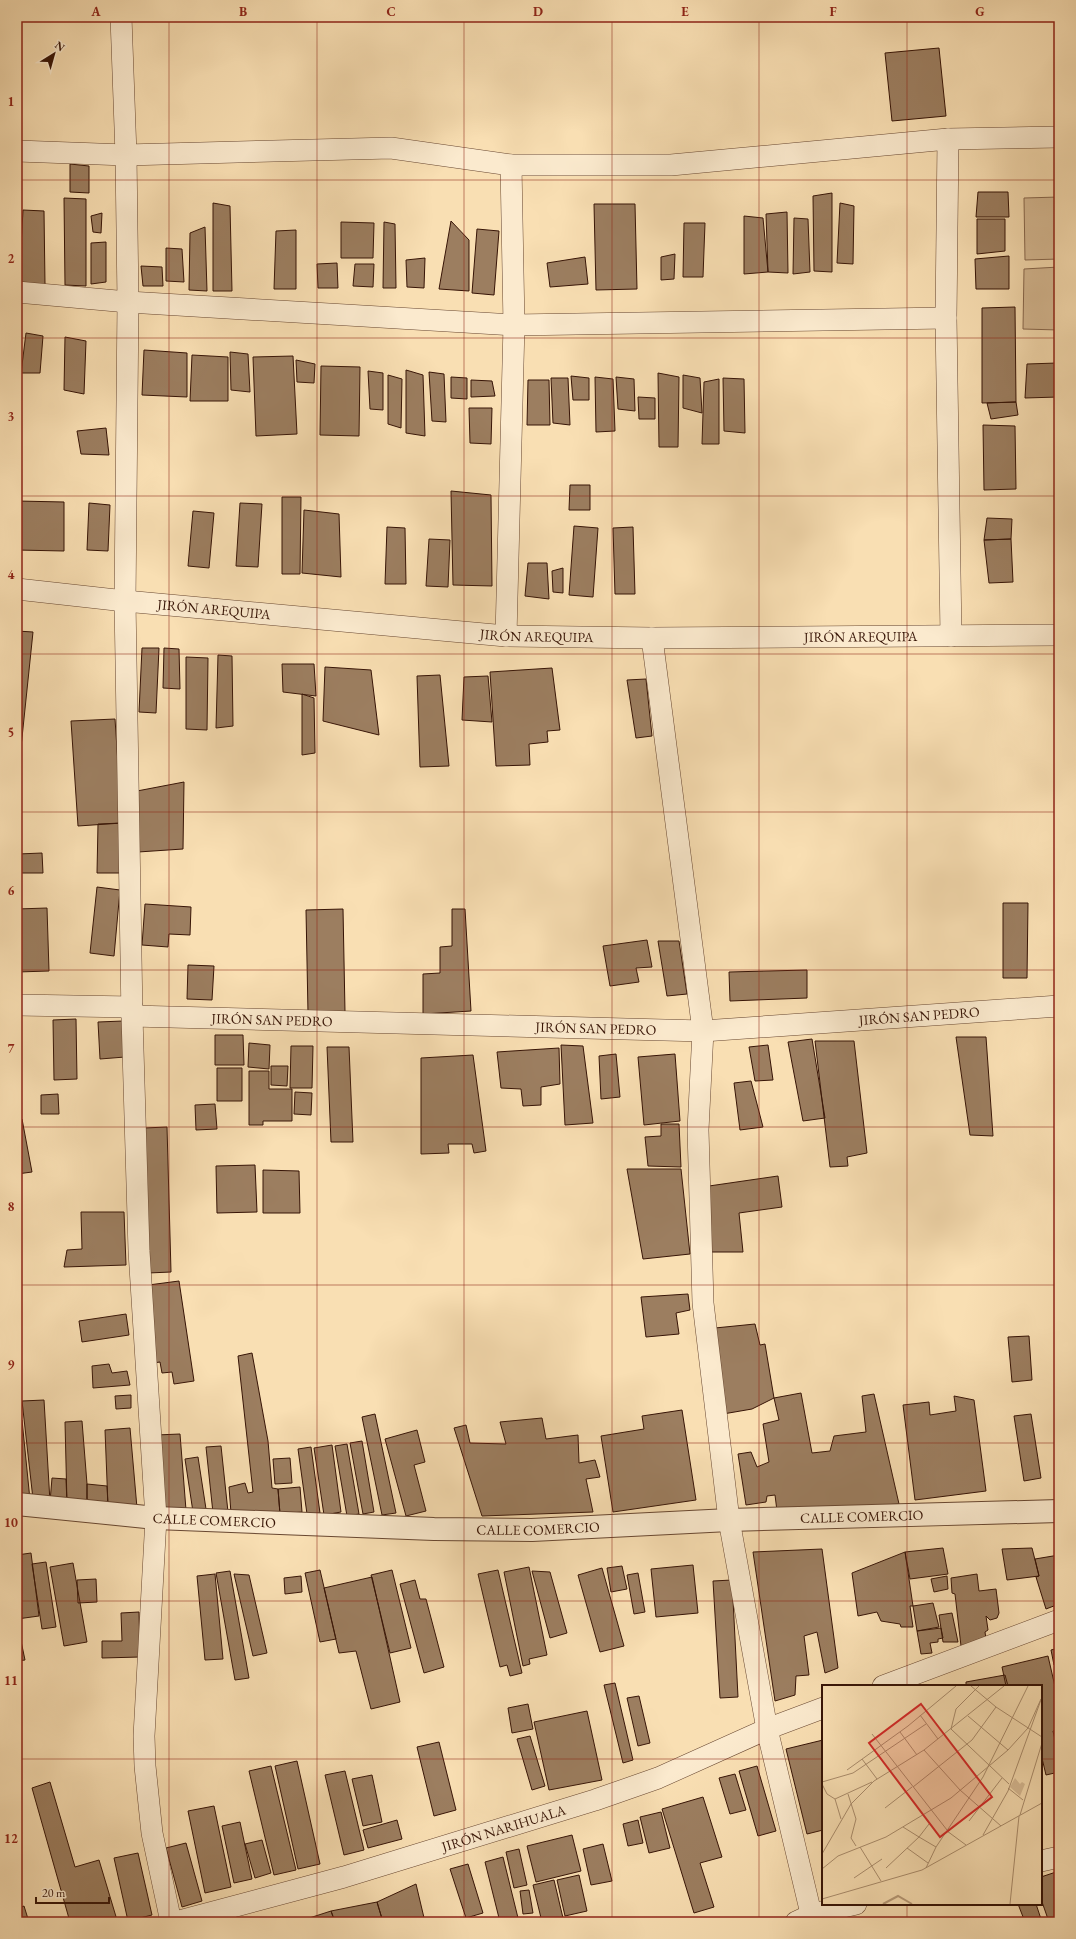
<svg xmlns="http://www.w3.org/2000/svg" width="1076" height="1939" viewBox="0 0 1076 1939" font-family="'EB Garamond',serif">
  <rect width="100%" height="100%" fill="#f9dfb3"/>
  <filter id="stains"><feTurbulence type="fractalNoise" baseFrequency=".005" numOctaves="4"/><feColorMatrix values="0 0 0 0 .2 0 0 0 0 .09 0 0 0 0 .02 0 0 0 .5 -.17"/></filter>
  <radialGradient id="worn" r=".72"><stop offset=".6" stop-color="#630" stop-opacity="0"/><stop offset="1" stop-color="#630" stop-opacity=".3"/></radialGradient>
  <path fill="#d8bc96" stroke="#88684e" d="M1059,197V259L1025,260L1024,198Z
    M1059,267V330L1023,329L1024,269Z"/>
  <path fill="#9c7e60" stroke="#371406" d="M939,48L946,116L892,121L885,53Z
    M70,164L89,166V193L70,192Z
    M978,192H1008L1009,217H976Z
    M832,193V272L814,271L813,196Z
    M64,198L86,199V286L65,285Z
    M213,203L230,206L232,291H213Z
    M840,203L854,206L853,264L837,263Z
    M594,204H635L637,289L596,290Z
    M23,210L44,211L45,285L19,282Z
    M787,212L788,273L768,272L766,214Z
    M102,213L101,233L93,232L91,216Z
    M744,216L763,218L768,272L744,274Z
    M794,218L808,219L810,272L793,274Z
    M977,219H1005V251L977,254Z
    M451,221L469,240V291L439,289Z
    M341,222L374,223L373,258H341Z
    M384,222L395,224L396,288H383Z
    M684,223H705L703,277H683Z
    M205,227L207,291L189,290L190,233Z
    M477,229L499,231L494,295L472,293Z
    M296,230V289H274L276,231Z
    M106,242V282L91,284V243Z
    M166,248L182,249L184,282L166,281Z
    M675,254L674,279L661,280V257Z
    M1009,256V289H976L975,259Z
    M585,257L588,284L550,287L547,263Z
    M425,258L424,288L407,287L406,260Z
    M337,263L338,288H318L317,264Z
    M355,264H374L373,287L353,286Z
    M141,266L162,267L163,286H143Z
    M1015,307L1016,402L982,403V308Z
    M26,333L43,336L40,373H21Z
    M65,337L86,341L84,394L64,390Z
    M144,350L187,353V397L142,395Z
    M230,352L248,354L250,392L231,390Z
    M192,355L228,357V401H190Z
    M293,356L297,434L256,436L253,357Z
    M296,360L315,364L314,383L297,382Z
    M1057,363L1058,397L1025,398L1027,364Z
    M321,366L360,367L359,436L320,435Z
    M406,370L423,375L425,436L406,433Z
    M368,371L383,373V410L370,409Z
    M429,372L444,374L446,422L432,421Z
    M658,373L679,377L678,447H659Z
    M388,375L402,379L401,428L388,424Z
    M683,375L700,378L702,413L683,408Z
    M571,376L589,378V400H573Z
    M451,377L467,378V399L451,398Z
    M595,377L613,379L615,431L596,432Z
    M616,377L634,379L635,411L618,409Z
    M551,378H568L570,425L553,423Z
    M723,378L744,379L745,433L724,431Z
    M719,379V444H702L704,382Z
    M471,380L492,381L495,396L471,397Z
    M528,380H549L550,425H527Z
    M638,397L655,398V419H639Z
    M1016,402L1018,415L991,419L987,403Z
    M469,408H492L491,444L470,443Z
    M983,425L1015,426L1016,489L984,490Z
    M106,428L109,455L81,454L77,431Z
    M570,485H590V510H569Z
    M451,491L491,495L492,586L453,585Z
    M282,497H301L300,574H282Z
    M17,501L64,502V551L17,550Z
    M89,503L110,505L108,551L87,550Z
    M240,503L262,504L258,567L236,566Z
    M304,510L339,514L341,577L302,573Z
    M193,511L214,513L209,568L188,566Z
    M987,518L1012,519L1011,539L984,540Z
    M574,526L598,528L593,597L569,595Z
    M387,527L405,528L406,584H385Z
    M633,527L635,594H615L613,528Z
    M429,539L450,540L448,587L426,586Z
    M1011,539L1013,582L989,583L984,540Z
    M528,563H547L549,599L525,596Z
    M563,568V593L553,592L552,571Z
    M17,631L33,632L20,757L17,756Z
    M142,648H159L156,713L139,712Z
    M164,648L179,649L180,689L163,688Z
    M218,655L232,656L233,726L216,728Z
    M186,657L208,658L207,730L186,729Z
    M282,664H314L316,696L283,692Z
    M325,667L371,670L379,735L323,721Z
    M552,668L560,730L547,731L548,742L529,744L530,765L496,766L490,672Z
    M440,675L449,766L420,767L417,676Z
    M488,676L492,722L462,720L464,677Z
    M646,679L652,736L636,738L627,680Z
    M302,694L314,698L315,753L302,755Z
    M115,719L122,823L78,826L71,721Z
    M184,782L183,849L138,852L137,791Z
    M122,823L124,873H97L98,824Z
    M42,853L43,873H18V854Z
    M97,887L120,890L114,956L90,953Z
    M1003,903H1028L1027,978H1003Z
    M145,904L191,907L190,935L169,934L168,947L142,945Z
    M47,908L49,971L17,972V909Z
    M343,909L345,1012L308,1013L306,910Z
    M452,909H465L471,1011L423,1014V974L440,973V947L452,946Z
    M647,940L652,967L636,968L639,982L610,986L603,946Z
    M658,941H679L687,994L667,996Z
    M188,965L214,966L212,1000L187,999Z
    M807,970V998L730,1001L729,972Z
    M76,1019L77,1079L54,1080L53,1020Z
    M123,1021L125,1057L100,1059L98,1022Z
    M215,1035H243L244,1065H215Z
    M956,1037H986L993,1136L970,1135Z
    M812,1039L825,1118L803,1121L788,1042Z
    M815,1041H854L867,1153L847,1157L848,1166L830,1167Z
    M249,1043L270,1045L269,1069L248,1067Z
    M561,1045L583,1046L593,1123L565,1125Z
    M768,1045L773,1080L755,1081L749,1047Z
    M291,1046H313L312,1088H290Z
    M327,1047H349L353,1142H331Z
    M559,1048L560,1084L541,1087V1105L523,1106L521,1089L501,1088L497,1052Z
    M616,1054L620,1097L601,1099L599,1056Z
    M675,1054L680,1121L644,1125L638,1057Z
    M473,1055L486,1151L474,1153L472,1144H448L449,1153L421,1154V1058Z
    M271,1066H288L287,1086L271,1085Z
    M217,1068H242V1101H217Z
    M249,1071H269V1089H292V1121H263V1125H249Z
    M751,1081L763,1127L740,1130L734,1083Z
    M295,1092L312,1093L311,1115L294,1114Z
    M58,1094L59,1114H41V1095Z
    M215,1104L217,1129L196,1130L195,1105Z
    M22,1119L32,1172L17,1174V1120Z
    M661,1124H679L681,1167L648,1166L645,1137L661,1136Z
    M167,1127L171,1272L148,1273L144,1128Z
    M255,1165L257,1212L217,1213L216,1166Z
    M627,1169H681L690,1254L643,1259Z
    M263,1170L299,1171L300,1213H263Z
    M778,1176L782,1207L739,1213L743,1252H710L709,1186Z
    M81,1212H124L126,1265L64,1267L67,1250L82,1249Z
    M179,1281L194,1381L174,1384L172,1372L162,1373L160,1362L153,1363L141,1286Z
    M688,1294L690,1310L676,1313L679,1334L646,1337L641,1297Z
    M126,1314L129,1335L82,1342L79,1321Z
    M755,1324L760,1345L765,1344L774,1398L752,1409L723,1414L715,1328Z
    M1029,1336L1032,1380L1012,1382L1008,1337Z
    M252,1353L268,1441L272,1488L278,1489L280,1514L231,1513L229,1487L245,1483L248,1493L253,1492L238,1356Z
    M109,1364L112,1373L127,1371L130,1385L93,1388L92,1366Z
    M801,1393L812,1453L830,1451L834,1436L866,1432L862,1396L874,1394L899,1504L777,1511L775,1495L767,1496L766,1502L746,1505L738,1454L751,1452L757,1467L769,1462L763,1424L779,1420L774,1398Z
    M131,1395V1408L116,1409L115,1396Z
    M954,1396L974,1400L986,1491L915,1500L903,1405L929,1402L930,1415L956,1411Z
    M44,1400L50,1502L33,1499L22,1401Z
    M682,1410L696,1500L613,1512L601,1436L644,1429L642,1416Z
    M375,1414L396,1513L382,1515L362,1417Z
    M1031,1414L1041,1478L1024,1481L1014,1416Z
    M542,1418L546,1439L578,1435L579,1463L595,1460L600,1477L586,1479L593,1512L482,1516L454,1428L466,1425L470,1443L506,1444L500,1422Z
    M17,1420H22L30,1500L17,1498Z
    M82,1421L87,1484V1506L67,1504L65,1422Z
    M130,1428L137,1508L108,1506L105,1430Z
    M417,1430L425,1462L414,1465L426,1511L406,1516L385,1439Z
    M180,1434L186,1510L162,1512L156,1435Z
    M362,1441L374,1512L363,1514L350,1443Z
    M347,1444L359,1514L347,1516L335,1446Z
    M332,1445L341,1512L324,1515L314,1448Z
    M221,1446L228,1512L213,1513L206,1447Z
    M311,1447L320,1513L307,1514L298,1449Z
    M198,1457L206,1509L193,1512L185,1459Z
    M290,1458L292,1483L275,1484L273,1459Z
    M52,1478L66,1479L67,1504L50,1502Z
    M87,1484L107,1486L108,1506H87Z
    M300,1487L302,1512L280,1514L278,1489Z
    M943,1548L948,1574L910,1579L905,1552Z
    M1032,1548L1039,1576L1007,1580L1002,1549Z
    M822,1549L838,1668L825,1673L817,1632L804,1636L809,1675L796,1676L795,1695L775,1701L753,1552Z
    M905,1552L913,1606H910L913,1627H901L900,1624L881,1621L877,1612L858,1616L852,1573Z
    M31,1553L39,1616L17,1619V1555Z
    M1059,1555V1604L1046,1609L1036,1577L1039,1576L1035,1559Z
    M46,1562L56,1627L42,1629L32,1564Z
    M73,1563L87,1642L64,1646L50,1567Z
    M693,1565L698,1613L656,1617L651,1569Z
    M622,1566L627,1589L611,1592L607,1568Z
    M529,1567L547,1655L529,1659L530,1664L523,1666L504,1572Z
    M602,1568L624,1646L600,1652L578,1575Z
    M320,1570L336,1639L320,1642L305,1573Z
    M392,1570L411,1648L390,1653L371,1575Z
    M498,1570L522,1673L510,1676L507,1665L500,1667L478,1574Z
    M230,1571L249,1678L235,1680L216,1573Z
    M532,1571L550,1572L567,1633L550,1638Z
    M638,1573L645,1612L634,1614L627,1575Z
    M215,1574L223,1659L205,1660L197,1576Z
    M234,1574L249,1575L267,1653L253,1656Z
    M977,1574L979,1591L996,1589L999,1613L997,1618L990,1620L986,1616L988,1630L985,1632L986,1639L961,1646L955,1594L952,1593L951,1578Z
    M301,1576L302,1592L285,1594L284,1578Z
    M947,1576L948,1589L934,1592L931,1579Z
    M372,1577L400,1702L371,1709L356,1651L339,1653L324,1588Z
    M96,1579L97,1602L78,1603L77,1580Z
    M415,1580L420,1599H426L444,1667L424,1673L400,1584Z
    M732,1580L738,1697L720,1698L713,1581Z
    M933,1603L939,1627L917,1631L913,1606Z
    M139,1612L140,1657L102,1658V1641H122L121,1613Z
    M952,1613L958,1642H943L939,1615Z
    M17,1622L25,1660L17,1661Z
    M941,1628L943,1638L938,1639V1642L930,1643L932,1653L921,1654L917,1631Z
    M1059,1648V1663L1054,1665L1051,1650Z
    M1048,1656L1059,1704V1730L1053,1731L1059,1758V1772L1046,1775L1041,1754V1686H1006L1002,1667Z
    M1005,1675L1008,1686H966V1682Z
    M615,1683L633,1760L623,1763L604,1685Z
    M639,1696L650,1743L638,1746L627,1698Z
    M528,1704L533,1729L512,1733L508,1708Z
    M587,1711L602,1780L549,1790L534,1722Z
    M530,1736L545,1786L532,1790L517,1739Z
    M823,1740V1830L807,1834L786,1749Z
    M439,1742L456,1810L434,1816L417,1747Z
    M297,1761L320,1864L298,1869L275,1766Z
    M271,1766L296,1870L274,1875L249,1771Z
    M757,1766L776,1831L758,1836L739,1771Z
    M345,1771L364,1850L344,1855L325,1775Z
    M735,1774L746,1810L730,1814L719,1778Z
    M372,1775L382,1822L363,1826L352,1779Z
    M50,1782L75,1867L99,1860L117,1920L108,1922H70L32,1788Z
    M703,1797L722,1857L700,1863L714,1907L694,1913L662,1809Z
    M214,1806L231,1887L205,1893L188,1811Z
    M661,1812L670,1848L649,1853L640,1817Z
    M397,1820L402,1839L368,1848L363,1830Z
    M638,1820L643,1843L628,1846L623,1824Z
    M240,1822L252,1879L234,1883L222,1826Z
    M572,1835L581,1871L536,1882L527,1846Z
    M262,1840L271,1873L255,1878L245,1844Z
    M186,1843L202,1901L182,1907L166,1848Z
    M603,1844L612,1881L591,1885L583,1849Z
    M519,1849L527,1885L514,1888L506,1852Z
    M138,1853L152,1915L128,1921L114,1858Z
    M503,1857L519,1922H500L485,1862Z
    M468,1864L483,1913L466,1918L450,1869Z
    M1059,1871V1922H1049L1041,1899V1877Z
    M579,1875L587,1911L565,1916L557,1880Z
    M554,1880L563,1918L542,1922L533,1885Z
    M416,1884L425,1922H383L377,1902Z
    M529,1890L533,1913L523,1914L520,1891Z
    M377,1902L383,1922H335L331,1911Z
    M1018,1904H1036L1042,1922H1025Z
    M24,1906L29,1922H18L17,1909Z
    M331,1911L335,1922H297Z"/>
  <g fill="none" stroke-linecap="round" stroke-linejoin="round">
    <defs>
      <g id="minor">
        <path d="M121,17L126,155L128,302L125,601L132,1016L139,1251L156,1518L144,1736L145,1766L152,1833L171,1922"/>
        <path d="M948,139L946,318L951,636"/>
        <path d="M17,151L126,155L391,148L511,165H671L948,139L1059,137"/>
        <path d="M17,292L128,302L514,325L946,318"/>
        <path id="s1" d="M17,589L125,601L506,636L652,638L1059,635"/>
        <path d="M506,636L514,325L511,165"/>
        <path d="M652,638L703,1031L698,1130L703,1303L729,1520L767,1729L813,1922"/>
        <path d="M17,1005L132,1007"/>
        <path id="s2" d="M132,1016L703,1031L1059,1006"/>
        <path d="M883,1686L1059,1620"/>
        <path d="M1041,1861L1059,1857"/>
        <path id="s3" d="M176,1922L344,1877L595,1800L658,1778L767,1729L823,1708"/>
        <path d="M796,1922L813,1914L856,1904"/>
      </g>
      <g id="tertiary">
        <path id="s4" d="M17,1504L156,1518L434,1529L532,1530L729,1520L1059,1511"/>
      </g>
    </defs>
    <use href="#minor" stroke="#684731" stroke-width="22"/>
    <use href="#tertiary" stroke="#684731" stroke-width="24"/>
    <use href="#minor" stroke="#fbeace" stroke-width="21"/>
    <use href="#tertiary" stroke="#fbeace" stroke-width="22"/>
  </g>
  <path fill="none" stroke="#8f2418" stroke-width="1" stroke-opacity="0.55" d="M169,17V1922M317,17V1922M464,17V1922M612,17V1922M759,17V1922M907,17V1686M17,180H1059M17,338H1059M17,496H1059M17,654H1059M17,812H1059M17,970H1059M17,1127H1059M17,1285H1059M17,1443H1059M17,1601H1059M17,1759H823M1041,1759H1059M907,1904V1922"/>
  <g text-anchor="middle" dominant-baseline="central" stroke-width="4" stroke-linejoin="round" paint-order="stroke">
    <g font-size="14" fill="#371406" stroke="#fbeace">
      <text stroke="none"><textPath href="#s1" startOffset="198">JIRÓN AREQUIPA</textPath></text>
      <text stroke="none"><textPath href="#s1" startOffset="522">JIRÓN AREQUIPA</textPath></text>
      <text stroke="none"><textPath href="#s1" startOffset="846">JIRÓN AREQUIPA</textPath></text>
      <text stroke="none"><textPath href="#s2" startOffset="788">JIRÓN SAN PEDRO</textPath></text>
      <text stroke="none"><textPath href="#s2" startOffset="140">JIRÓN SAN PEDRO</textPath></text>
      <text stroke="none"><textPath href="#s2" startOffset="464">JIRÓN SAN PEDRO</textPath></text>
      <text stroke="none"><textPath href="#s4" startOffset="846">CALLE COMERCIO</textPath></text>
      <text stroke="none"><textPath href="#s4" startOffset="198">CALLE COMERCIO</textPath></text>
      <text stroke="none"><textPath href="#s4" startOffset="522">CALLE COMERCIO</textPath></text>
      <text stroke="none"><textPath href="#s3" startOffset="341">JIRÓN NARIHUALA</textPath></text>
    </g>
  </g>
  <g transform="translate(822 1685)">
    <rect width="220" height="220" fill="#f9dfb3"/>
    <path d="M193,93L198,99L200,97L203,99L198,111L188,102Z" fill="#d8bc96"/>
    <path fill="none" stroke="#b79a78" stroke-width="2" d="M61,219L76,211L90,219"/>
    <path fill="none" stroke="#ab8e6e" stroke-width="1" d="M149,1L174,22L220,52M157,1L134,24L129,44L187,99M98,30L116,54M146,31L186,65M78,47L95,70M50,49L125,145M102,65L138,105L179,141M40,74L55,94M25,85L86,41L134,1M0,97L31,88L104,39M0,99L5,109L13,114L50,97M91,102L150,55L174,22M186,103L201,115M26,109L34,134L29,153L34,161M13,114L19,134M63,123L90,102M198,130L220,58M147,136L180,93M107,139L97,152L114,162M125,146L144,160M161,150L186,106L220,12M38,162L59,196M85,163L106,178M0,169L29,119L52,96L102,65L182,1M64,183L97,152L81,142M104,183L114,162L161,92L206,1M0,184L16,171L64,152L129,113L186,65L206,43L219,14M32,193L60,174M0,214L100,185L220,118M188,219L197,131"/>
    <path fill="#d62828" fill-opacity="0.15" stroke="#d62828" stroke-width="2" d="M99,19L170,112L118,152L47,58Z"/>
    <rect width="220" height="220" fill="none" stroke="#371406" stroke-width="2"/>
  </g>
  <rect width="1076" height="1939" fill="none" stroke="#f9dfb3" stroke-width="44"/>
  <g transform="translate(54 54) rotate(37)" stroke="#fbeace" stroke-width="3" paint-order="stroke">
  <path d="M0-3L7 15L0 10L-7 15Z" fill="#371406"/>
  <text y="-6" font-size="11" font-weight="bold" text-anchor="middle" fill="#371406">N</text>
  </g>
  <path d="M36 1897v6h73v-6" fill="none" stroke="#371406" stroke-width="2"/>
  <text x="42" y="1897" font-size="12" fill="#371406" stroke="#fbeace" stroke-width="3" paint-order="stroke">20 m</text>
  <rect x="22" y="22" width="1032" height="1895" fill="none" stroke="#8f2418" stroke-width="1.5"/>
  <g font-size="13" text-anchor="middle" font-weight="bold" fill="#8f2418">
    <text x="96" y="16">A</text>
    <text x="243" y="16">B</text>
    <text x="391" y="16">C</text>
    <text x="538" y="16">D</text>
    <text x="685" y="16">E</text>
    <text x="833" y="16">F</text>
    <text x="980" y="16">G</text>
    <text x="11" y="106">1</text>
    <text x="11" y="263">2</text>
    <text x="11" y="421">3</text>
    <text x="11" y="579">4</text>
    <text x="11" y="737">5</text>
    <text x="11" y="895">6</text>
    <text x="11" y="1053">7</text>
    <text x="11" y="1211">8</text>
    <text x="11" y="1369">9</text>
    <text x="11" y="1527">10</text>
    <text x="11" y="1685">11</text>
    <text x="11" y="1843">12</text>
  </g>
  <rect width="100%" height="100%" filter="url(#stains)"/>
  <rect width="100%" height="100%" fill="url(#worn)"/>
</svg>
